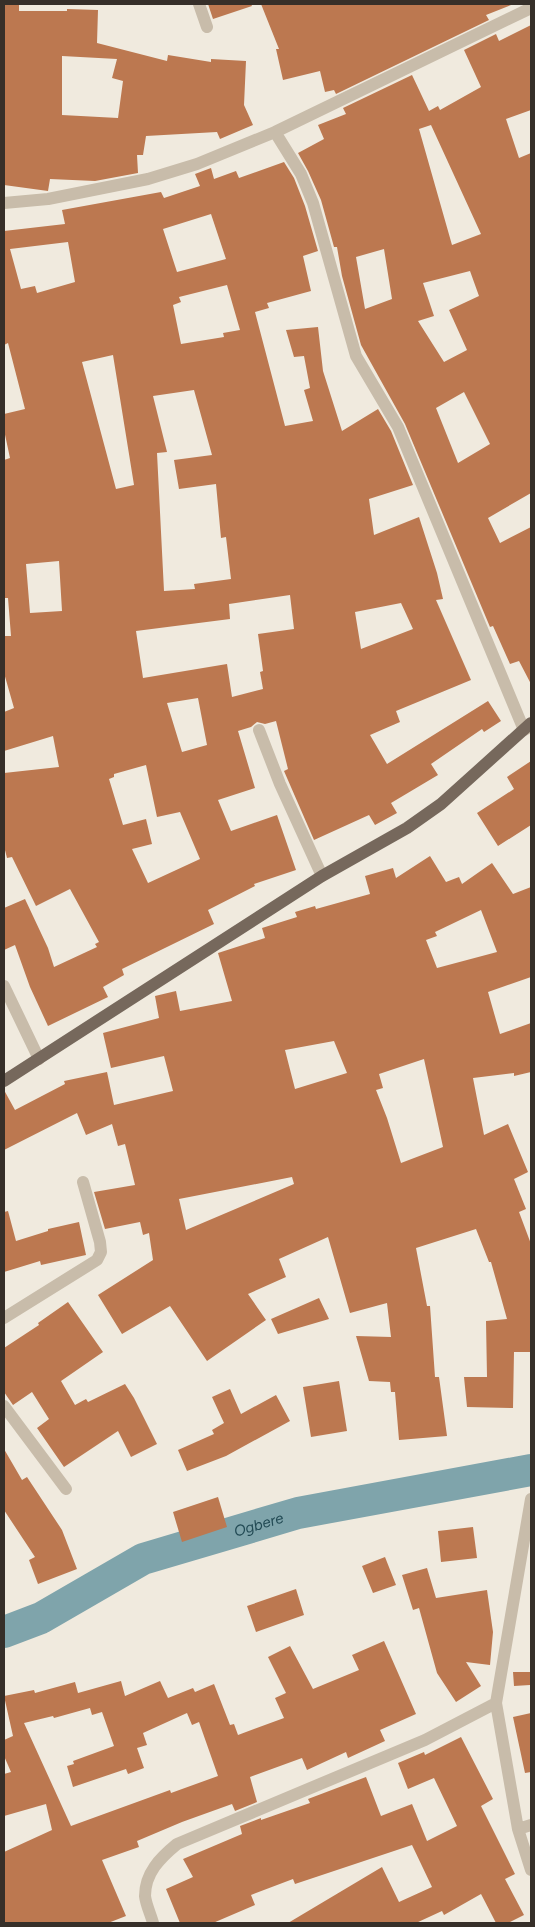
<svg xmlns="http://www.w3.org/2000/svg" width="535" height="1927" viewBox="0 0 535 1927" font-family="Figtree,sans-serif">
  <rect width="100%" height="100%" fill="#f0eade"/>
  <g fill="none" stroke-linecap="round" stroke-linejoin="round">
    <path stroke="#7fa4ab" stroke-width="32" id="s1" d="M4,1632L41,1618L143,1559L298,1513L531,1470"/>
  </g>
  <path fill="#bc7850" fill-rule="evenodd" d="M4,4H19V11H67V9L98,10L97,43L167,61L168,55L211,62V59L246,61L244,105L253,125L220,139L217,132L146,136L143,155H137L138,173L95,181L50,179L48,191L4,185ZM62,56L117,59L112,78L123,81L118,118L62,115Z
    M208,4H251L252,6L213,19Z
    M261,4H511V5L486,15L489,20L336,94L334,90L325,92L320,71L283,80L276,49H279Z
    M531,25V110L506,119L519,158L531,153V493L488,518L500,543L531,527V684L519,661L510,664L493,626L490,627L405,424L361,345L342,276L337,247H334L321,200L308,171L298,153L324,139L318,125L346,114L343,108L412,75L429,111L438,106L440,110L481,87L464,50L496,34L499,41ZM431,125L481,234L452,245L419,129ZM384,249L392,299L365,309L356,257ZM470,271L479,296L449,310L467,350L444,362L418,321L434,316L423,283ZM464,392L490,444L458,463L436,408Z
    M284,162L294,178L305,206L318,251L303,256L311,291L267,303L269,308L255,312L285,426L313,421L304,390L310,388L304,356L294,357L286,330L318,327L323,371L342,431L378,409L391,431L413,485L369,499L374,535L419,517L437,573L443,599L436,600L471,680L396,711L400,722L370,735L387,764L488,701L501,721L484,732L482,729L431,764L438,775L391,803L397,813L375,825L369,815L314,840L284,771L288,769L276,721L265,724L257,722L251,727L238,731L255,788L218,800L231,831L277,815L296,870L254,884L255,886L208,910L214,924L122,969L124,975L103,987L108,997L48,1026L30,987L15,945L4,950V908L25,899L48,948L54,967L97,947L95,944L99,942L70,889L36,906L12,857L7,858L4,846V773L59,767L53,736L4,751V712L14,708L4,673V636H11L8,598H5L4,581V460L10,458L4,430V414L25,409L8,343L4,345V231L65,224L62,210L161,192L164,198L200,186L195,174L211,168L214,179L236,171L239,178ZM211,214L226,259L177,272L163,229ZM68,242L75,282L37,293L35,286L21,289L10,249ZM227,285L240,330L223,333L224,337L181,344L173,305L181,302L179,297ZM113,355L134,485L116,489L82,362ZM194,390L212,455L174,460L179,489L216,484L221,538L226,537L231,579L194,584L195,589L164,591L157,453L167,452L153,396ZM59,561L62,611L30,613L26,564ZM290,595L294,629L258,634L263,671L260,672L263,689L232,697L227,664L143,678L136,631L230,619L229,604ZM401,603L413,629L361,649L355,612ZM198,698L207,745L182,752L167,703ZM146,765L157,817L180,812L200,859L148,883L132,849L152,844L146,819L123,825L109,779L114,777V774Z
    M531,761V825L498,846L477,813L514,789L507,777Z
    M430,856L446,882L459,877L462,884L492,863L513,894L531,887V977L488,992L500,1034L531,1023V1072L514,1076V1073L473,1078L484,1135L508,1124L528,1172L514,1179L526,1209L519,1212L531,1244L530,1352H514L513,1408L467,1407L464,1377H487L486,1321L507,1319L491,1262H489L476,1229L416,1248L427,1306H430L435,1377H439L447,1436L399,1440L395,1392H391L390,1382L369,1381L356,1336L391,1337L387,1303L350,1313L328,1237L279,1259L286,1277L248,1294L266,1320L207,1361L170,1306L122,1334L98,1295L153,1260L149,1233L143,1235L140,1222L105,1229L94,1192L135,1185L125,1144L118,1146L112,1124L86,1135L77,1113L4,1150V1090L15,1110L65,1084L64,1081L107,1072L114,1105L173,1091L164,1056L111,1068L103,1033L159,1018L155,996L176,991L180,1011L232,1001L218,953L265,938L262,928L297,917L295,912L315,906L316,909L370,894L365,876L393,868L396,878ZM481,910L497,952L437,968L426,940L437,936L435,932ZM334,1041L347,1073L295,1089L285,1050ZM424,1059L443,1147L401,1163L387,1118L376,1090L383,1088L379,1074ZM292,1177L294,1184L186,1230L179,1199Z
    M8,1211L16,1241L48,1231V1229L79,1222L86,1255L41,1265L40,1261L4,1272V1212Z
    M319,1298L329,1319L278,1334L271,1319Z
    M68,1302L103,1352L61,1381L75,1405L86,1399L88,1402L125,1384L134,1398L157,1444L131,1457L118,1431L64,1467L37,1428L49,1419L32,1392L13,1405L4,1392V1348L39,1325L38,1323Z
    M339,1381L347,1431L311,1437L303,1387Z
    M230,1389L241,1414L276,1395L290,1421L226,1456L187,1471L178,1450L214,1434L212,1430L224,1423L212,1397Z
    M4,1449L22,1480L27,1477L62,1530L77,1569L38,1584L29,1560L35,1557L4,1510Z
    M218,1497L227,1527L182,1542L173,1512Z
    M473,1527L477,1558L441,1562L438,1531Z
    M385,1557L396,1585L373,1593L362,1566Z
    M427,1568L436,1598L487,1590L493,1632L490,1665L466,1662L481,1686L456,1702L437,1673L419,1608L413,1610L402,1575Z
    M296,1589L304,1615L256,1632L247,1606Z
    M384,1641L416,1714L380,1730L385,1741L348,1758L346,1752L307,1770L302,1758L250,1777L257,1802L235,1811L232,1804L182,1822L137,1841L139,1847L102,1860L126,1916L108,1923H4V1852L52,1830L46,1804L4,1816V1774L11,1772L4,1756V1740L13,1736L4,1696L34,1690L35,1693L75,1682L78,1693L121,1681L125,1696L160,1681L168,1698L193,1688L195,1692L214,1684L230,1725L234,1724L238,1735L284,1718L275,1698L286,1693L268,1657L290,1646L313,1689L359,1670L352,1655ZM90,1708L92,1715L102,1712L114,1746L73,1761L74,1764L67,1766L73,1787L126,1769L128,1774L144,1768L137,1748L147,1745L143,1733L187,1713L192,1725L199,1722L218,1776L171,1793L170,1790L71,1826L24,1723L53,1716L54,1718Z
    M513,1672H530V1685L514,1686Z
    M531,1713V1772L525,1773L513,1717Z
    M461,1737L493,1799L481,1806L515,1874L505,1879L524,1915L508,1923H496L481,1894L444,1915L442,1911L416,1923H288L382,1867L399,1902L432,1887L412,1845L295,1884L293,1879L251,1895L255,1905L213,1923H180L166,1889L193,1877L183,1859L242,1834L240,1826L261,1818V1820L310,1803L308,1799L366,1777L381,1816L412,1804L427,1841L457,1826L434,1778L408,1789L398,1763L424,1752L425,1755Z"/>
  <g fill="none" stroke-linecap="round" stroke-linejoin="round">
    <path stroke="#c8bcaa" stroke-width="12" d="M199,4L207,27
      M275,132L301,174L313,203L356,356L398,427L524,730L531,726
      M4,203L48,199L148,179L197,164L275,132L531,8
      M259,730L280,784L322,876
      M4,986L39,1059
      M4,1318L97,1260L101,1252L100,1242L83,1182
      M4,1406L66,1489
      M531,1499L496,1703L518,1829L531,1870
      M518,1829L531,1825
      M153,1923C151,1915 146,1905 145,1896C145,1873 160,1858 177,1844L425,1740L496,1703"/>
    <path stroke="#76685c" stroke-width="12" d="M4,1081L322,876L407,828L441,804L531,723"/>
  </g>
  <g text-anchor="middle" dominant-baseline="central" stroke-width="5" stroke-linejoin="round" paint-order="stroke">
    <g font-size="15" font-style="italic" fill="#224a54" stroke="#f8f4ea">
      <text stroke="none"><textPath href="#s1" startOffset="278">Ogbere</textPath></text>
    </g>
  </g>
  <rect width="535" height="1927" fill="none" stroke="#362f29" stroke-width="10"/>
</svg>
